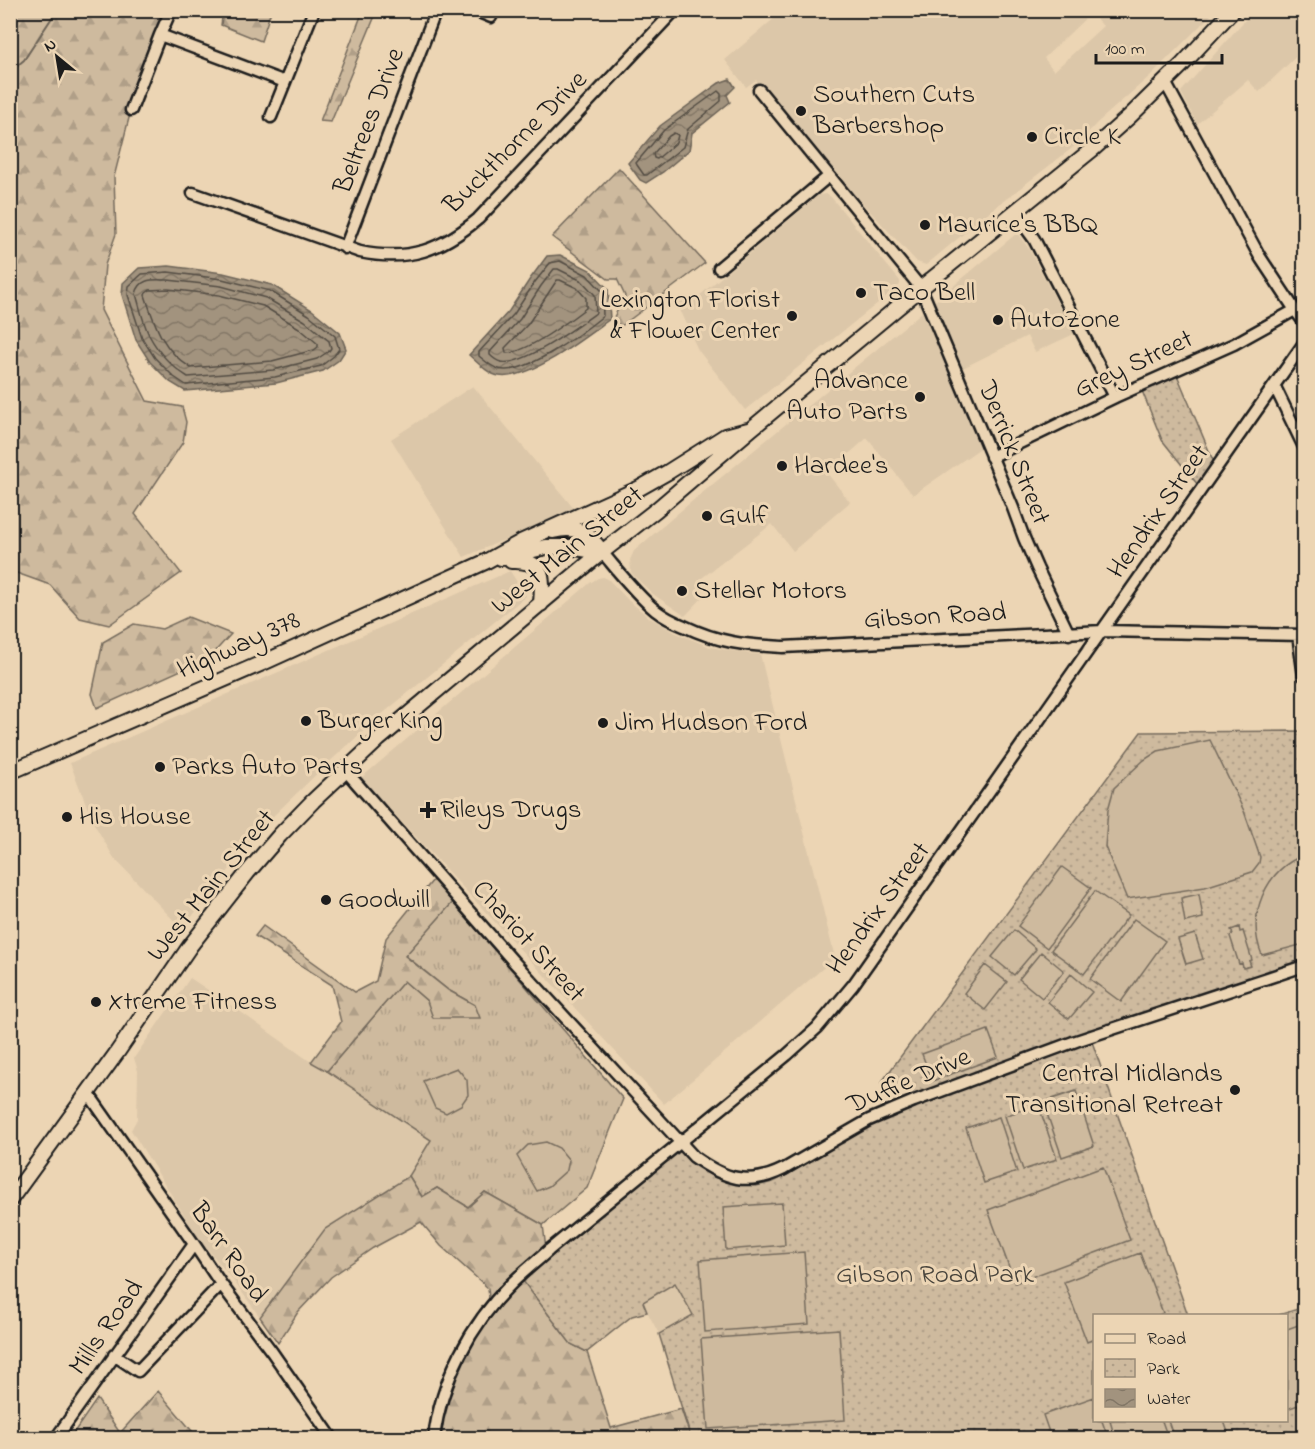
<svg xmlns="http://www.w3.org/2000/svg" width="1315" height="1449" viewBox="0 0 1315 1449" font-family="'Indie Flower',sans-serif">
  <defs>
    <pattern id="grass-tufts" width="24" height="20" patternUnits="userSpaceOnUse" patternTransform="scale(1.5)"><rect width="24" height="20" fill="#ceba9e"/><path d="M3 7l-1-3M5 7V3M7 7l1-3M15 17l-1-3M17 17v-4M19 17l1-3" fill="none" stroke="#b09f88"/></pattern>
    <pattern id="forest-firs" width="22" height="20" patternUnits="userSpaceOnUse" patternTransform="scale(1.5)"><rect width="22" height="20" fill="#ceba9e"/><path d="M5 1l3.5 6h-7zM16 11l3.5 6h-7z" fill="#b09f88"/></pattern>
    <pattern id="park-dots" width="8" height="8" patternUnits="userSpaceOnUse" patternTransform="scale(1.5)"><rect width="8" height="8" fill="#ceba9e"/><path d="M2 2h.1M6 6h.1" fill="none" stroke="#b09f88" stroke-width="1.8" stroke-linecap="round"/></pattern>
    <pattern id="water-waves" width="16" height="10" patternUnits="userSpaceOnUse" patternTransform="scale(1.5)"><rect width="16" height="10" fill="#a2937e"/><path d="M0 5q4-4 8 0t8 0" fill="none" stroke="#837766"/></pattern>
  </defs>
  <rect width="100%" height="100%" fill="#ecd5b4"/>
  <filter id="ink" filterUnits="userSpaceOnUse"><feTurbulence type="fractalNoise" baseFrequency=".0167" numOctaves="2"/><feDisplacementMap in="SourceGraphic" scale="12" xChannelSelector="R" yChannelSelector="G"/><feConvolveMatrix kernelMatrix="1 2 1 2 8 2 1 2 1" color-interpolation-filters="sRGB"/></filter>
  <g filter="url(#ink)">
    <path fill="#dcc7a9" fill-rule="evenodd" d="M783,11H1215L1150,76L1098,122L1076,145L997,206L926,265L917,262L838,177L756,80L746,87L725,60ZM1091,13L1103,26L1054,71L1044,58Z
      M1253,11H1304V49L1259,92L1248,80L1197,124L1181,92Z
      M826,194L831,197L900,281V284L899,286L745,410L698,350L676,303L699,296L819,195Z
      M1017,233L1029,249L1074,334L1035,352L1027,336L959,370L933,303Z
      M922,312L982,447L913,495L867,438L827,473L850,502L793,551L772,524L698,581L707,593L685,616L653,594L634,576L631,572L630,560L634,551L684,508Z
      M473,386L575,510L464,557L391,439Z
      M510,571L526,596L381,715L326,765L269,820L182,929L114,858L93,822L70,763Z
      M603,577L608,579L629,601L650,618L676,633L710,647L752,654H760L835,958L664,1104L361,778L590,583L598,578Z
      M190,978L238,1010L311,1062L431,1140L409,1176L325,1229L260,1317L230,1276L199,1239L131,1130L137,1119L138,1071L134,1058Z
      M675,1283L693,1315L659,1334L642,1302Z"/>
    <path fill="url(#grass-tufts)" stroke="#756b5d" stroke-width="1.5" d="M453,902L623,1099L587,1188L543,1225L485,1192L468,1207L437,1188L422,1197L409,1176L431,1140L327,1071L404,981L427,1001L475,1005L448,990L405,955Z"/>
    <path fill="url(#forest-firs)" stroke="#756b5d" stroke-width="1.5" d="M11,11H171L131,110L114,177L116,234L105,265L101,310L147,401L182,407L186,422L183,442L135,514L181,573L109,625L80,618L50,585L11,571Z
      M223,11H271L261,41L221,25Z
      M363,11H377L331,122L320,121Z
      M619,168L705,263L620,327L614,317L625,296L617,279H608L552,237Z
      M188,617L231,634L210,657L97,708L92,694L103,642L134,624L162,629Z
      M433,880L453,902L405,956L448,990L475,1005L480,1018H433L427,1001L404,981L327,1071L311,1062L341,1022L332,985L255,936L263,926L355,992L376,981L386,938Z
      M409,1176L422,1197L437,1188L468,1207L485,1192L543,1225L546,1249L520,1277L571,1344L587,1352L611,1428L681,1409L691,1438H434L445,1387L490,1308L488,1288L441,1246L421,1222L373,1248L331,1277L298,1312L278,1343L260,1317L325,1229Z
      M158,1391L198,1438H70L97,1399L120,1433Z"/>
    <path fill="url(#park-dots)" stroke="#756b5d" stroke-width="1.5" d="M1175,370L1217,470L1202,490L1162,440L1140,386Z
      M1304,731V961L1072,1038L914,1097L881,1083L1141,732Z
      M1090,1036L1188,1315L1094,1316V1420H1286V1316L1279,1315L1304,1307V1438H691L659,1334L693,1315L675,1283L643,1302L647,1312L632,1316L587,1352L571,1344L520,1277L679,1150L713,1177L733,1183L756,1186L773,1182L787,1175L842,1140L894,1114Z"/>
    <path fill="#ceba9e" stroke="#756b5d" stroke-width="1.5" d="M1210,740L1244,811L1260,857L1259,863L1252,872L1205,887L1127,899L1105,847L1108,810L1114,788L1144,760L1158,751Z
      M1304,855V944L1262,955C1246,916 1265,870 1304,855Z
      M1062,867L1091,888L1047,948L1018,926Z
      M1095,891L1129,915L1084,974L1051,950Z
      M1199,894L1203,918L1185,922L1181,898Z
      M1134,919L1165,941L1121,1002L1090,979Z
      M1239,927L1240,932L1243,931L1252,960L1249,961L1251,966L1243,968L1242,963L1239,964L1230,936L1233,934L1231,930Z
      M1014,930L1036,949L1014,975L992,957Z
      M1195,934L1203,959L1186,964L1178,939Z
      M1041,952L1064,971L1042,998L1019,979Z
      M985,965L1007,982L985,1010L964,993Z
      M1071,974L1092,992L1069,1019L1048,1002Z
      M988,1030L998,1057L932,1081L922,1054Z
      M457,1068L467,1080L468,1095L461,1105L446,1113L435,1108L423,1081Z
      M1076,1091L1094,1146L1062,1157L1043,1102Z
      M1038,1104L1057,1159L1023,1170L1005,1116Z
      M999,1117L1017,1172L984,1183L966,1128Z
      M546,1142L559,1148L569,1160L567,1170L549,1186L537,1191L517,1156L528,1145Z
      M1103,1167L1130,1240L1015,1283L988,1210Z
      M782,1203L785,1245L726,1250L723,1207Z
      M804,1252L809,1324L705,1332L700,1260Z
      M1140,1253L1163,1313L1157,1316H1094V1339L1087,1342L1064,1282Z
      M1304,1323V1403L1287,1409V1329Z
      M839,1329L845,1420L708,1429L701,1339Z
      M1094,1397V1420L1102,1421L1108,1438H1051L1043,1415Z
      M1110,1421H1162L1168,1438H1115Z
      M1168,1421H1224L1230,1438H1174Z"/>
    <path fill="url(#water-waves)" stroke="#6c6357" stroke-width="1.5" d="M730,79L735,87L727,95L730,102L692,133L689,150L663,172L646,183L640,180L628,163L660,126L719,83Z
      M560,255L590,270L608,289L610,319C585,337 530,381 499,376C488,374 477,362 469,355L509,311L530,279L547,256Z
      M169,266L223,273L272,285L312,310L340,333L346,349L339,360L323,371L276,383L185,391L170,382L150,362L136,340L122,295L123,283L139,268Z"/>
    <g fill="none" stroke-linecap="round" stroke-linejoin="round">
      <path stroke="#524c43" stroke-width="1.5" d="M718,91L721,94V101L688,129L683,147L647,175H644L637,165L636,163L664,130Z
        M674,133L678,135L676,143L657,159L654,158L653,154L669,136Z
        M560,261L587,275L602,291L603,316C583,332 524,377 499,369C491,367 485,361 479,356V352L514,314L535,282L550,263Z
        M554,269H558L582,281L595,295L596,313C578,326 523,367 501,362C497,361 493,358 490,355V352L520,319L541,286Z
        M168,272L222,279L270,291L309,315L335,336L339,349L334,356L321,366L275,377L186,385L174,377L155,358L142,338L128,295L129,286L142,274Z
        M168,280L221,286L266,298L305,321L329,341L331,348L329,351L317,359L273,370L188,377C172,367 158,352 149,335C143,323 140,307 136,294C140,277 154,280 168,280Z
        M557,280H560L577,288L586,298V308C569,321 526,354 506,353L505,348L528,324Z
        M168,289L219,295L263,306L299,328L318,344V347L314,350L272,361L191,368C162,350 155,325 145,295L146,293L150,290Z"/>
      <path stroke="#6c6357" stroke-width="2" d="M10,81L18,65L24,60L57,10"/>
      <defs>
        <path id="minor" d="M474,10L491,17
          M160,35L285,82
          M1165,82L1260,257L1295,310L1304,322
          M759,90L921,288L1013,508L1024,538L1037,568L1069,634
          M131,110L160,35L171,10
          M271,117L314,10
          M193,193L360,252C409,262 441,250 478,219L675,10
          M1015,213L1034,239L1115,397
          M345,248L436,10
          M719,268L829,176
          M1275,387L1304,447
          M991,457L1115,397L1234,344L1295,310
          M602,552C619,572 635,593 655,610C664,617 674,622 684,626C720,643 744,645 783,647L1103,631L1304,635
          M1298,635L1304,676
          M345,770L513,961L694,1157C725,1179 748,1187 784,1169L869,1120L914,1101L1076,1041L1304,966
          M88,1093L194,1244L221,1284L272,1352L332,1438
          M114,1355L138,1371L221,1284
          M56,1438L194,1244
          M434,1438C441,1381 470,1325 511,1284C523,1272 536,1262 549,1250L787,1055L817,1028L853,985L1304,343"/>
        <path id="major" d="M553,531C578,525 588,533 602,552
          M501,558L546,547H569L602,552
          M511,561C545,560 543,575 541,604
          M10,772L267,661L485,562L521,542L638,489L668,472L725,436L748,430
          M10,1200L116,1054L190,946L248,872L280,835L313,801L379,739L602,552L656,510L751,429L921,288L1094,148L1130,116L1181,66L1233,10"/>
      </defs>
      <use href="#minor" stroke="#1c1c1c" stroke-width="15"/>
      <use href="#major" stroke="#1c1c1c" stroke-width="18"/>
      <use href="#minor" stroke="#ecd5b4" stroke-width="10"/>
      <use href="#major" stroke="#ecd5b4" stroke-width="14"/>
    </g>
  </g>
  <g fill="#1c1c1c" stroke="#ecd5b4" stroke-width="2">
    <circle cx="801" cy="111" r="6"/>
    <circle cx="1032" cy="137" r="6"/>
    <circle cx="925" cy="225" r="6"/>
    <circle cx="861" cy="293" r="6"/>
    <circle cx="792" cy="316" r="6"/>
    <circle cx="998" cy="320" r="6"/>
    <circle cx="920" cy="397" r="6"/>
    <circle cx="782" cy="466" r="6"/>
    <circle cx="707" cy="516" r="6"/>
    <circle cx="682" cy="591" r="6"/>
    <circle cx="306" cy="721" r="6"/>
    <circle cx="603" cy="723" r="6"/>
    <circle cx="160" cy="767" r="6"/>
    <path d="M425 801h6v6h6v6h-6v6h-6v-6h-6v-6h6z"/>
    <circle cx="67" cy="817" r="6"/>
    <circle cx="326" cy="900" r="6"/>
    <circle cx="96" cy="1002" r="6"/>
    <circle cx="1235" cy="1090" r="6"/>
  </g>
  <g text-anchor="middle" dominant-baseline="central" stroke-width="6" stroke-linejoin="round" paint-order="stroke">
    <g font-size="27" fill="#1c1c1c" stroke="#ecd5b4" text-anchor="start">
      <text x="813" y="95">Southern Cuts<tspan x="813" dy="31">Barbershop</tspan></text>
      <text x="1044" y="137">Circle K</text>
      <text x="937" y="225">Maurice's BBQ</text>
      <text x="873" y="293">Taco Bell</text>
      <text x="780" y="300" text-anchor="end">Lexington Florist<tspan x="780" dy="31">&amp; Flower Center</tspan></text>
      <text x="1010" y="320">AutoZone</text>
      <text x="908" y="381" text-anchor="end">Advance<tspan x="908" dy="31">Auto Parts</tspan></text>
      <text x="794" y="466">Hardee's</text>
      <text x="719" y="516">Gulf</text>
      <text x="694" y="591">Stellar Motors</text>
      <text x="318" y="721">Burger King</text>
      <text x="615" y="723">Jim Hudson Ford</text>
      <text x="172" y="767">Parks Auto Parts</text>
      <text x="440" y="810">Rileys Drugs</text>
      <text x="79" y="817">His House</text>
      <text x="338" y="900">Goodwill</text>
      <text x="108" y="1002">Xtreme Fitness</text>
      <text x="1223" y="1074" text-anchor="end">Central Midlands<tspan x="1223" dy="31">Transitional Retreat</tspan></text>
    </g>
    <g font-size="27" fill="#1c1c1c" stroke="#ecd5b4">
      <text transform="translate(370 121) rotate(-69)">Beltrees Drive</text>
      <text transform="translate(516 143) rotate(-45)">Buckthorne Drive</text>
      <text transform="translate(1134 365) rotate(-25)">Grey Street</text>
      <text transform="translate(1013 453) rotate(68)">Derrick Street</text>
      <text transform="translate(1159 512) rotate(-55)">Hendrix Street</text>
      <text transform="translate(568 551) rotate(-39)">West Main Street</text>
      <text transform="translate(935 617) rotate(-3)">Gibson Road</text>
      <text transform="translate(239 646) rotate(-24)">Highway 378</text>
      <text transform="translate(212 886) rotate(-51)">West Main Street</text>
      <text transform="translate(879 909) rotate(-54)">Hendrix Street</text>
      <text transform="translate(528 942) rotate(48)">Chariot Street</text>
      <text transform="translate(909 1082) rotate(-23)">Duffie Drive</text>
      <text transform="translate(228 1253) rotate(55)">Barr Road</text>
      <text transform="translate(107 1328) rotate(-55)">Mills Road</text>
    </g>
    <g font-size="27" fill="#48443c" stroke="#ecd5b4">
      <text x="935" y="1275">Gibson Road Park</text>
    </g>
  </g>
  <rect width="1315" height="1449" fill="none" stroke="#ecd5b4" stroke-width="36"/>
  <rect x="18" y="18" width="1279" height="1413" fill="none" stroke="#1c1c1c" stroke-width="2" filter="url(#ink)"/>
  <rect x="1093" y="1314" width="195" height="108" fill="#ecd5b4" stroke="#998b77" stroke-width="1.5"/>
  <rect x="1105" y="1334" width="30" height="9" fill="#ecd5b4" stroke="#998b77" stroke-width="1.5"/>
  <text x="1147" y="1344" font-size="18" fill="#1c1c1c">Road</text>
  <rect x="1105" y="1359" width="30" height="18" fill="url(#park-dots)" stroke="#998b77" stroke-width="1.5"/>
  <text x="1147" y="1374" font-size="18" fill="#1c1c1c">Park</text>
  <rect x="1105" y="1389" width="30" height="18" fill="url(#water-waves)" stroke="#998b77" stroke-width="1.5"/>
  <text x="1147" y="1404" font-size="18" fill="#1c1c1c">Water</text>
  <g transform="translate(57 57) rotate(330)" stroke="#ecd5b4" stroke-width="4.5" paint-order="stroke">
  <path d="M0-4.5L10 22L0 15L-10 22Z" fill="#1c1c1c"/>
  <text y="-9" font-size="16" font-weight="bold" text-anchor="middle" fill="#1c1c1c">N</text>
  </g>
  <path d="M1096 54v9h126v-9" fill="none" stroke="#1c1c1c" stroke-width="3"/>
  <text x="1105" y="54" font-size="18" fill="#1c1c1c" stroke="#ecd5b4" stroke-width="4.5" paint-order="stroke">100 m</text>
</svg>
